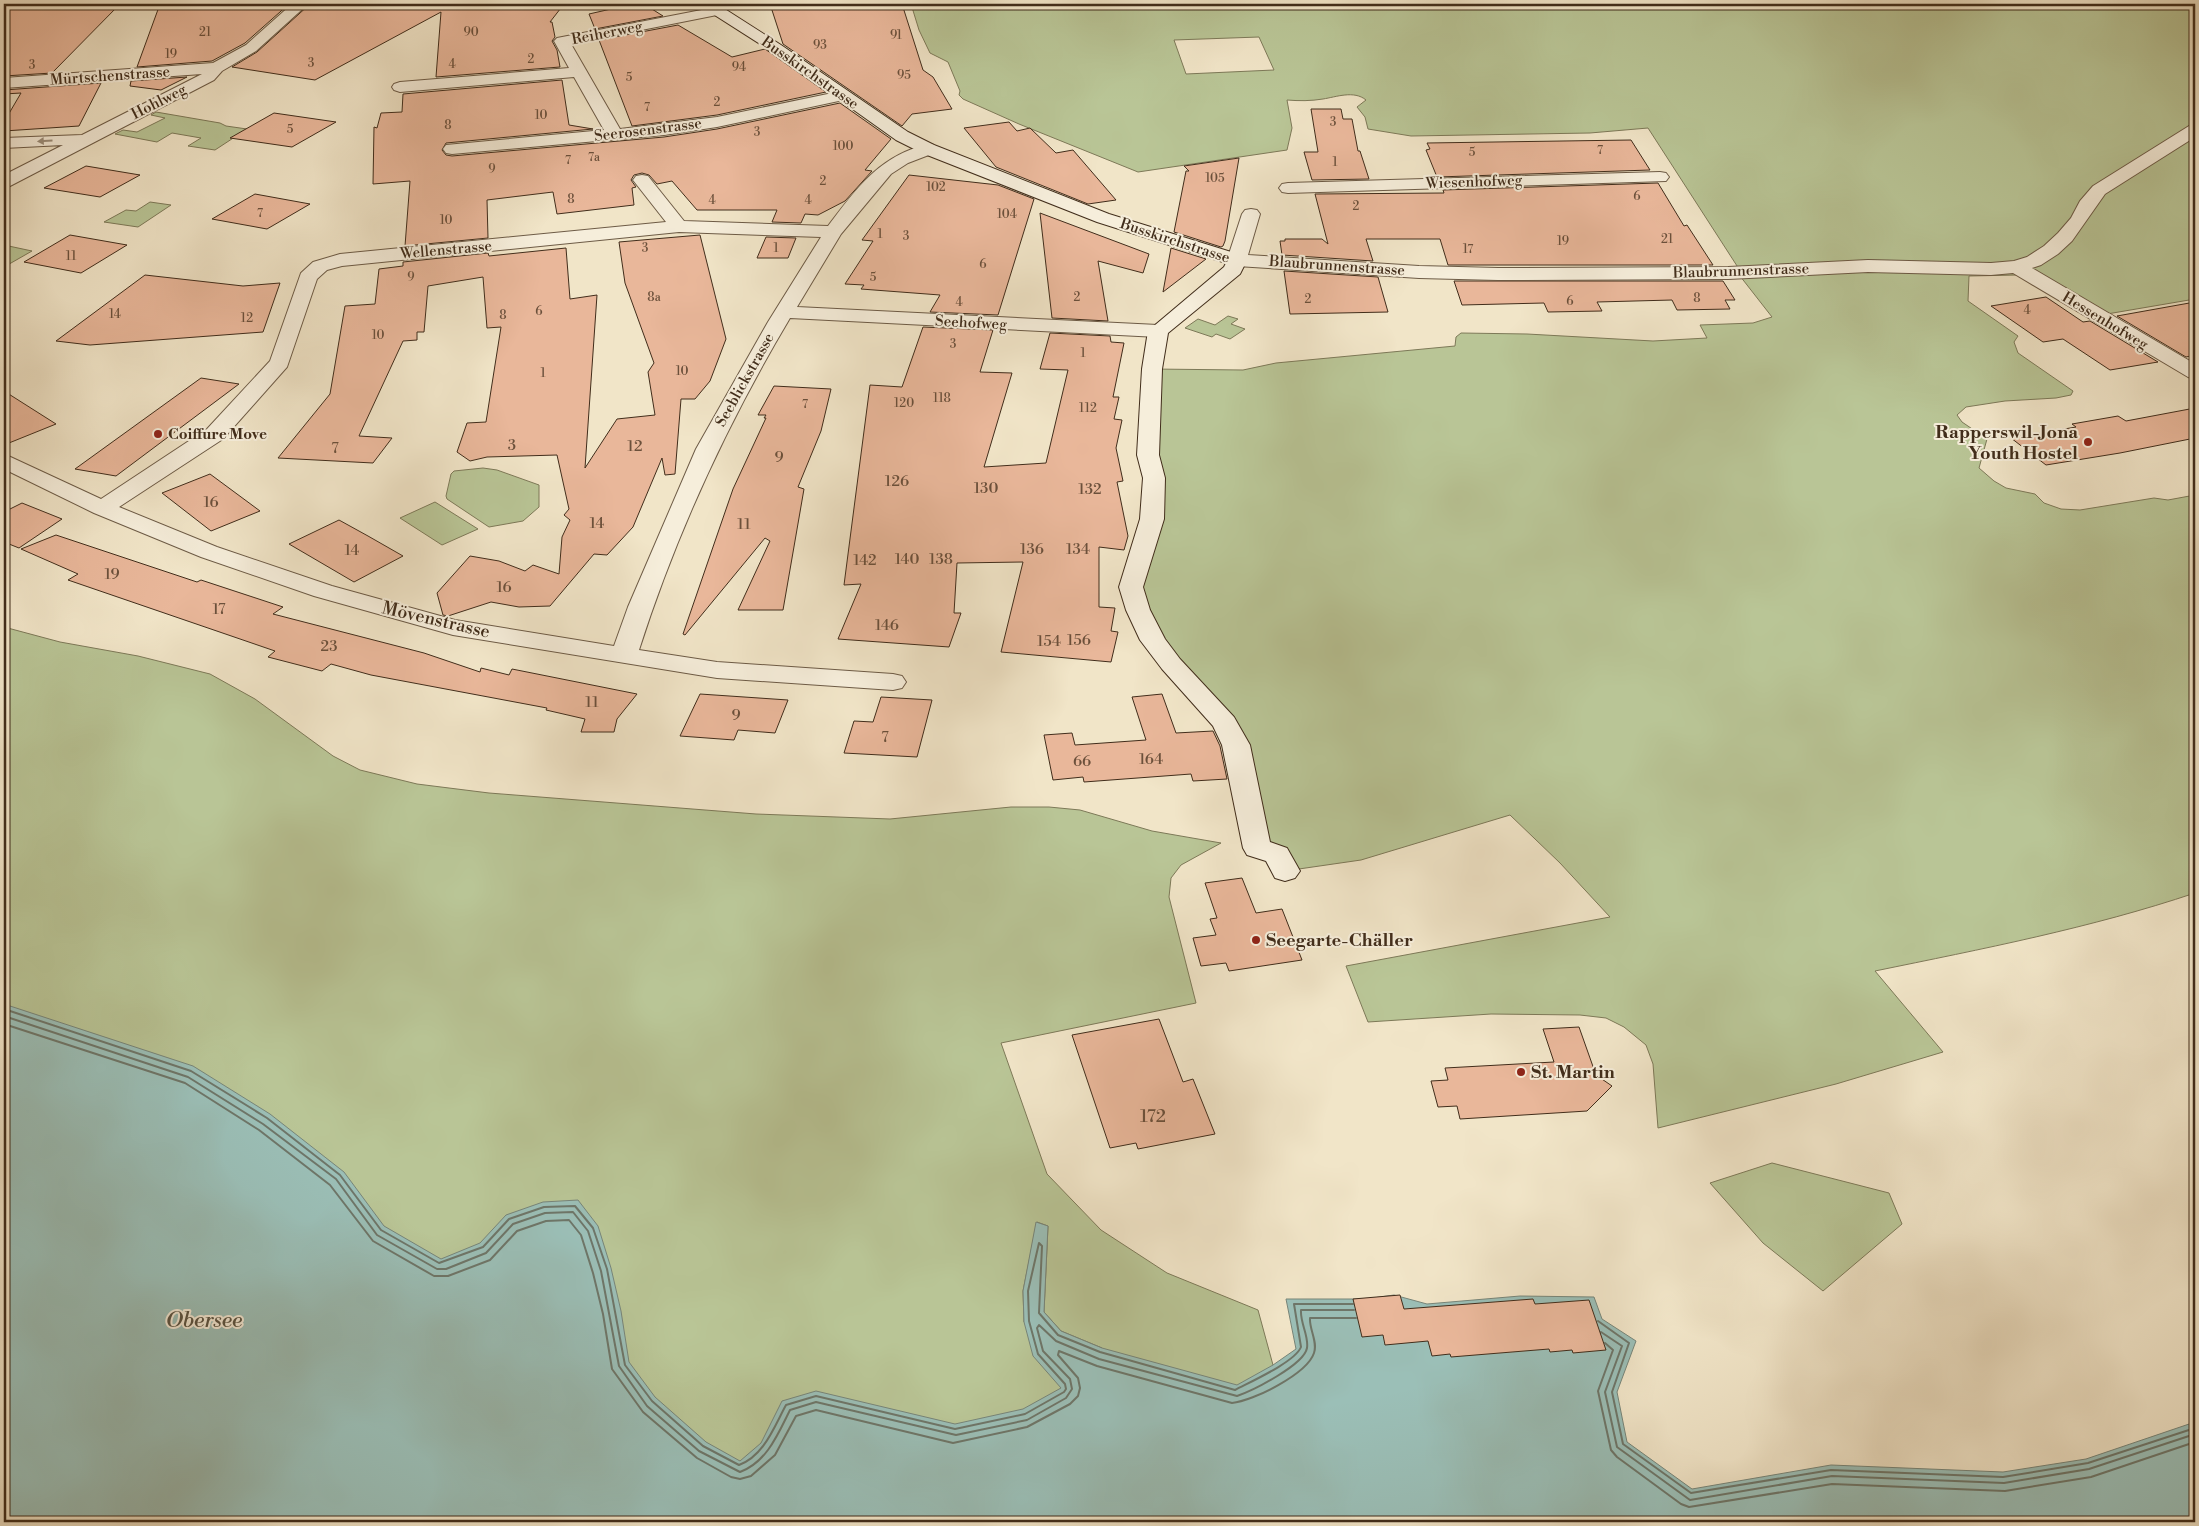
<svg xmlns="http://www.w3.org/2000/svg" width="2199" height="1526" viewBox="0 0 2199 1526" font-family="'Libre Bodoni',serif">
  <rect width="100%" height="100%" fill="#f1e5c8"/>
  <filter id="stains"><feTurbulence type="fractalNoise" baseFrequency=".004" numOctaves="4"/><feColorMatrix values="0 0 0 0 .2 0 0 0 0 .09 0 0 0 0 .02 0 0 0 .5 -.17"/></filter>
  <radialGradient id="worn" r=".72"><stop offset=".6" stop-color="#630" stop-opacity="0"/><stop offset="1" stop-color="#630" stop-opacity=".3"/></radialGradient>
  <path fill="#b9c596" stroke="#7d7958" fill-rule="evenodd" d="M911,4H2195V299L2107,314L2195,367V379L2017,275L1969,276L1968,301L2018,336L2014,342L2018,353L2073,391L2071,395L2056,398L2005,401L1966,407L1957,415L1962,422L1987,439L1979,468L1994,481L2006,488L2035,494L2044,503L2061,509L2080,510L2154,498L2168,500L2195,495V893C2091,928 1982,949 1875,971L1943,1052L1836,1084L1658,1128L1653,1064L1646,1045L1624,1027L1606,1018L1580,1015L1491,1014L1368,1022L1346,966L1610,917L1560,863L1510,815L1361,860L1285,871L1257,848L1236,744L1138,610L1152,519V369L1243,370L1276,363L1455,346L1456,337L1461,333L1527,334L1653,341L1707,338L1700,325L1753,323L1772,317L1740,276L1739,269L1648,128L1590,133L1411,136L1368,129L1365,117L1357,107L1366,100C1354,90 1336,97 1323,99C1311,101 1299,101 1287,100L1292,128L1287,150L1138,172L1019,124L963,99L959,95L960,91L948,62L930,53L919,30ZM1259,37L1274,70L1186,74L1174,40Z
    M156,112L220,123L226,126L247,129L215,150L188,146L201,138L172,133L157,142L115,134L123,130L137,132L165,118L151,115Z
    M150,202L171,205L138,227L104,222L126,210L136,211Z
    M4,245L32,251L4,267Z
    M1228,316L1238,319L1231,324L1245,329L1230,339L1216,334L1212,337L1185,328L1198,319L1215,325Z
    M483,468L497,470L539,485V507L523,521L489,527L447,499L446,496L451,474L454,471Z
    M435,502L478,529L442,545L400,518Z
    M4,627L60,642L138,656L210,674L255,699L333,756L360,770L417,784L489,793L756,814L890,819L1011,807H1049L1080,810L1152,831L1221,843L1181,865L1171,878L1169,897L1196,1003L1001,1043L1047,1174L1101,1230L1167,1273L1258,1310L1273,1365L1189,1522L4,1438ZM1037,1222L1048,1226L1044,1312L1061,1331L1102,1348L1024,1322L1023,1291Z
    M1772,1163L1889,1193L1902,1224L1823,1291L1763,1243L1710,1183Z"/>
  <path fill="#9bbfb7" stroke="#778579" d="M4,1004L193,1066L270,1114L344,1172L384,1226L441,1259L480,1243L506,1215L543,1202L578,1200L598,1226L611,1268L621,1311L629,1362L655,1397L706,1442L740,1461L761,1443L782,1401L816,1391L955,1424L1023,1409L1061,1388L1033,1356L1024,1322L1023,1291L1036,1222L1048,1226L1044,1312L1061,1331L1102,1348L1237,1385L1273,1365L1296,1349L1286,1299H1366L1394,1295L1427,1304L1520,1296L1594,1297L1602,1319L1636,1341L1617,1392L1627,1442L1692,1489L1831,1465L2003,1472L2086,1459L2195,1422V1522H4Z"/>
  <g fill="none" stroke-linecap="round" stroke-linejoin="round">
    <path stroke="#6e7669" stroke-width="2" d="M4,1009L191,1071L267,1118L340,1175L381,1230L439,1263L483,1247L509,1219L544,1207L575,1206L593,1228L607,1269L625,1365L652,1401L703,1446L739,1465C764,1456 774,1427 786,1405L816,1396L955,1429L1025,1414L1064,1392L1066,1389L1065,1384L1038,1354L1029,1321L1028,1291L1039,1243L1042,1246L1039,1313L1058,1335L1100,1352L1235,1390C1250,1382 1295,1362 1301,1347L1294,1304H1353
      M4,1016L188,1077L263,1124L336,1179L377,1235L437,1269H446L486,1253L513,1224L545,1213L573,1212L588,1231L601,1271L619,1366L647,1406L699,1451L740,1472C767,1462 778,1434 790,1410L816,1402L956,1435L1027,1420L1066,1398L1072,1389L1070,1379L1043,1351L1037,1328L1039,1325L1056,1341L1099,1359L1237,1396C1252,1391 1304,1365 1307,1348C1309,1336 1300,1323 1301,1310H1354
      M4,1024L185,1083L259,1130L330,1185L373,1241L434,1276H448L490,1260L517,1231L546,1221L569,1220L581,1235L593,1273L603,1314L612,1369L643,1412L697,1458L731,1477L740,1479L751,1476L775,1455L796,1416L816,1410L953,1443L1027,1427L1070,1404L1078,1396L1080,1388L1078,1378L1058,1355L1059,1351L1097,1366L1232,1403C1253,1401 1307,1374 1314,1353C1318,1342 1309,1329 1310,1318H1356
      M1598,1321L1629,1343L1612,1392L1623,1444L1691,1493L1831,1470L2003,1477L2088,1463L2195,1428
      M1601,1332L1622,1346L1605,1392L1617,1447L1690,1500L1832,1476L2004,1483L2089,1469L2195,1434
      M1605,1343L1613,1350L1598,1391L1611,1450L1617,1457L1681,1504L1689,1507L1832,1484L2005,1491L2091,1477L2195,1442"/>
  </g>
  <path fill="#e9b79a" stroke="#412d1b" d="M160,4H289L245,43L212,61L137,67Z
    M310,4H564L550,22H552L555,37L552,41L557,50L560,67L436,77L441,12L315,80L232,67L257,52Z
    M633,4H644L663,16L595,29L589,14Z
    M770,4H902L923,70L933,77L952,109L912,114L902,126L783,44Z
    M4,6H118L52,73L4,76Z
    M678,25L732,57L765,49L826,92L717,115L632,126L599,40Z
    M187,77L161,90L130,86L131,81Z
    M562,80L569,125L593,129L446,143L442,150L446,155L452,156L664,137L717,129L840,103L891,139L865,170L872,171L845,201L818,215L805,214L801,223L772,222L777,210H697L672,181L657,184L649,175L642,173L634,175L631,180L636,187L632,188L634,205L557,214L553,192L487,200L488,238L405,246L410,181L373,184L374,127L377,128L381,113L402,112L403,94Z
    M101,83L79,126L4,131V122L21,93L4,94V90Z
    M1311,109H1341L1343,119H1352L1358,151H1360L1369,179L1312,180L1304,152H1318Z
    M274,113L336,122L292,147L230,138Z
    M1009,122L1017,131L1030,128L1056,153L1073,150L1116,200L1088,204L996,167L964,128Z
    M1631,140L1650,170L1437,177L1426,150L1430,149L1427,143Z
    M1239,158L1225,241L1223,246L1221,247L1174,232L1186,171H1189L1184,166Z
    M86,166L140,175L100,197L44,188Z
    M909,175L998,185L1034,199L998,315L930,312L940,295L861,289L864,285L845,284L873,241L862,240Z
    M1658,183L1684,226L1687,225L1713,265H1448L1440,239H1366L1373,261L1282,255L1280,241H1285V239H1322L1328,244L1315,194L1444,193L1443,190Z
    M255,194L310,204L267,229L212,219Z
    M1040,213L1149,254L1143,273L1098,261L1108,321L1052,318Z
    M70,235L127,245L81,273L24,262Z
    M700,235L726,339L710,381L695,399H681L675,474L665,475L662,458L633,527L607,555L594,554L550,606L519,607L491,602L448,616L443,615L437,593L470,556L499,561L525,571L533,565L559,574L562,537L570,520L564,515L569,509L557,455L487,457L470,461L457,452L467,423L486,422L501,327L487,328L483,277L428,286L424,332H417V340L403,341L359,436L392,438L373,463L278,458L330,394L345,306L375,304L379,269L403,266V262L488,253L489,256L566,248L570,299L597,295L585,468L617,419L655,415L648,372L654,363L625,283L619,242Z
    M766,237L796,238L788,258H757Z
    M1171,248L1206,259L1163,292Z
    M1284,271L1378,277L1388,312L1290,314Z
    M145,275L243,286L280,283L263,332L90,345L56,341Z
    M1454,281H1723L1735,300H1725L1730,309L1677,310L1672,300L1597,302L1602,311L1548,312L1544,303L1462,305Z
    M2046,297L2083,322L2090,321L2158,362L2110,370L2063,339L2043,342L1991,306Z
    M2195,302V355L2186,357L2117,316Z
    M923,327L993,330L980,372L1012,373L984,467L1046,463L1068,370L1040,369L1050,333L1110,336L1111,342L1124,343L1113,397H1119L1114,419L1122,420L1116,448L1123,481L1117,482L1128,536L1124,550L1099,547V607L1115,608L1111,631L1118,632L1111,662L1001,652L1023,562L957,563L954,613H961L949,647L838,639L861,584L844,585L870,385L902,387Z
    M201,378L239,384L116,476L75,469Z
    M774,386L831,389L821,431L798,487L804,489L783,610H738L770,541L765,538L685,635L683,634L733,489L766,418H764L766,415H758Z
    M4,391L56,424L4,445Z
    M2195,408V438L2120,453L2046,465L2011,438L2076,427L2072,424L2118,416L2126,421Z
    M210,474L260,511L211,531L162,493Z
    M22,503L62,519L19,548L4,542V512Z
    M339,520L368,536L403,556L354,582L289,544Z
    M56,535L197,582L201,580L283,607L273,614L424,653L480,672L481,668L509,675L512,669L637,694L617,719L614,732H581L585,719L546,710L547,708L371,675L331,664L322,671L268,657L275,651L68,580L78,574L21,549Z
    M700,694L788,700L775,733L738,730L734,740L680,736Z
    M1162,694L1176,733L1213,731L1220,746L1227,779L1193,781L1191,774L1084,782L1083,777L1053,780L1044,735L1072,733L1075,745L1146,740L1132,697Z
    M881,697L932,700L917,757L844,753L854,721L873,722Z
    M1242,878L1256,913L1282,909L1302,960L1229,971L1226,963L1201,966L1193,938L1216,935L1210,919L1217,918L1205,883Z
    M1159,1019L1183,1082L1193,1079L1215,1134L1138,1149L1136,1143L1110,1148L1072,1035Z
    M1579,1027L1596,1075L1612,1086L1587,1111L1460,1119L1457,1106L1438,1107L1431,1081L1448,1080L1445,1068L1554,1062L1543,1029Z
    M1400,1295L1404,1309L1533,1299L1535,1304L1589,1300L1606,1350L1573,1353L1572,1350L1550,1352L1549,1349L1451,1357L1450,1354L1432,1356L1428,1341L1385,1345L1383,1335L1362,1337L1353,1299Z"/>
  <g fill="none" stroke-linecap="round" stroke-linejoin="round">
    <defs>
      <path id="street" d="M292,4H308L256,51L222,71L214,80L10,186L4,187V175L63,145L4,148V138L82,135L202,74L4,88V78L213,63L246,45Z
        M717,7L722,8L724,11L722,14L571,44L620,129L717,117L842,91L848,93L850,96L848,99L717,127L664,135L452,154L446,153L443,149L446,145L604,130L574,77L400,92L394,90L392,87L394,84L400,82L569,68L554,41L557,38Z
        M2195,125V137L2105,194L2072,241L2058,254L2041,265L2032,268L2195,364V379L2188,377L2013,273L1991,275L1868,272L1728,279L1498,280L1419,278L1237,266L1230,264L1227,260L1242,214L1245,210L1251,209L1257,210L1260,214L1248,255L1419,266L1498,268L1728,267L1868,260L1991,263L2014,261L2027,257L2044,246L2058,233L2071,218L2080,201L2093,186L2189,126Z
        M928,144L934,145L937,149L934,153L908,163L891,174L841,234L797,307L1158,325L1165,327L1168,331L1165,335L1158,337L790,318C728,422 676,534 639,650L717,662L893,674L902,676L906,682L902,688L893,690L717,678L453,635L314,596L201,557L94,513L4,469V454L101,499L207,429L270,361L301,273L313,262L340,254L666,222L633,180L636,176L642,175L648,176L684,221L828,226C857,188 879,156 928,144ZM679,232L821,237L768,322L696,449L628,607L614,646L455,620L332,586L217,547L119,507L223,439L287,367L317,279L327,270L342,266Z
        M1660,172L1666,173L1669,177L1666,181L1288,193L1282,192L1279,188L1282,184L1288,183Z"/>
      <path id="secondary" d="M700,4H717L781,45L908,132L934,145L1109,214L1244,256L1247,260L1240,274L1168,333L1162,369L1159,455L1165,478L1164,519L1143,587L1150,610L1165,639L1180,659L1234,717L1250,745L1270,842L1287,848L1300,871L1295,878L1285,881L1275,878L1266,861L1247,855L1243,848L1222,745L1213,726L1162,669L1140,640L1126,610L1119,587L1140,519L1143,478L1137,455L1142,369L1148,331L1224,267L1226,263L1097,222L922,153L896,140L771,51L702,7Z"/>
    </defs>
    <use href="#street" stroke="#6d5b46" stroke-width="2"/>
    <use href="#secondary" stroke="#412d1b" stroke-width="2"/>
    <use href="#street" fill="#f6eedb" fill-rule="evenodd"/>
    <use href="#secondary" fill="#f6eedb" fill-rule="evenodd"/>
  </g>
  <defs><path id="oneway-solid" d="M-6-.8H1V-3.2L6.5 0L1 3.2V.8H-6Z" transform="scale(1.25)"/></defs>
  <use fill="#9c8e7b" href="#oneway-solid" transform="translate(45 141) rotate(177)"/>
  <g fill="#8f2418" stroke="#f6eedb" stroke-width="2">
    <circle cx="158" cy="434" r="5"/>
    <circle cx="2088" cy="442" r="5"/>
    <circle cx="1256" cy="940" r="5"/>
    <circle cx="1521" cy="1072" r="5"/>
  </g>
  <g text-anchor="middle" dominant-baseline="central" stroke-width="4" stroke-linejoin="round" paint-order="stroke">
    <g font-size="12" fill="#6b503b">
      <text x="205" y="32">21</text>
      <text x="471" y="32">90</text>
      <text x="896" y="35">91</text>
      <text x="820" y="45">93</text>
      <text x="171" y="54">19</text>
      <text x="531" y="59">2</text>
      <text x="311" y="63">3</text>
      <text x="452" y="64">4</text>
      <text x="32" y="65">3</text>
      <text x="739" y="67">94</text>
      <text x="904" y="75">95</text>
      <text x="629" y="77">5</text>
      <text x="717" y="102">2</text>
      <text x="647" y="107">7</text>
      <text x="541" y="115">10</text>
      <text x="1333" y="122">3</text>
      <text x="448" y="125">8</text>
      <text x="290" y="129">5</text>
      <text x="757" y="132">3</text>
      <text x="843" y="146">100</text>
      <text x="1600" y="150">7</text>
      <text x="1472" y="152">5</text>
      <text x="594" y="157">7a</text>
      <text x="568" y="160">7</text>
      <text x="1335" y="162">1</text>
      <text x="492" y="169">9</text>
      <text x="1215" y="178">105</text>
      <text x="823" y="181">2</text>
      <text x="936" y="187">102</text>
      <text x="1637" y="196">6</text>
      <text x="571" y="199">8</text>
      <text x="712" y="200">4</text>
      <text x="808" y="200">4</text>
      <text x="1356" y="206">2</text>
      <text x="260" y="213">7</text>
      <text x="1007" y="214">104</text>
      <text x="446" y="220">10</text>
      <text x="880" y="234">1</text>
      <text x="906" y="236">3</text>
      <text x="1667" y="239">21</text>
      <text x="1563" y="241">19</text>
      <text x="645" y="248">3</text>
      <text x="776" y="248">1</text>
      <text x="1468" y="249">17</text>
      <text x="71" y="256">11</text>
      <text x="983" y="264">6</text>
      <text x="411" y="277">9</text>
      <text x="873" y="277">5</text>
      <text x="654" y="297">8a</text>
      <text x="1077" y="297">2</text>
      <text x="1697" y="298">8</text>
      <text x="1308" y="299">2</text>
      <text x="1570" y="301">6</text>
      <text x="959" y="302">4</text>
      <text x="2027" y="310">4</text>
      <text x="539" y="311">6</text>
      <text x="115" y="314">14</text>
      <text x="503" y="315">8</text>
      <text x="247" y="318">12</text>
      <text x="378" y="335">10</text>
      <text x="953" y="344">3</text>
      <text x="1083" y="353">1</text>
      <text x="682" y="371">10</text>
      <text x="543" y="373">1</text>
      <text x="942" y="398">118</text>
      <text x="904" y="403">120</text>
      <text x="805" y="404">7</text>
      <text x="1088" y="408">112</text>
    </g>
    <g font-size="15" fill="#412d1b" stroke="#f6eedb">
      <text transform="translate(607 33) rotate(-11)">Reiherweg</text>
      <text transform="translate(810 73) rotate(35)">Busskirchstrasse</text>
      <text transform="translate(110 76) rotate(-4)">Mürtschenstrasse</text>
      <text transform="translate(159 102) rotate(-27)">Hohlweg</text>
      <text transform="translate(648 130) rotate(-7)">Seerosenstrasse</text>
      <text transform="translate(1474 182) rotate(-2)">Wiesenhofweg</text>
      <text transform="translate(1175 241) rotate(18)">Busskirchstrasse</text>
      <text transform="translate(446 250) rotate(-5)">Wellenstrasse</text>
      <text transform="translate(1337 266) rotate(4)">Blaubrunnenstrasse</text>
      <text transform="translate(1741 271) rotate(-2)">Blaubrunnenstrasse</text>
      <text transform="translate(2105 321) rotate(31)">Hessenhofweg</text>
      <text transform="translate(971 323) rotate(3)">Seehofweg</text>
      <text transform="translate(745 380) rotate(-61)">Seeblickstrasse</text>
    </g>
    <g font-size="15" font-weight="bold" fill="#412d1b" stroke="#f6eedb" text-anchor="start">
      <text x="168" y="434">Coiffure Move</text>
    </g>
    <g font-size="15" fill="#6b503b">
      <text x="512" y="445">3</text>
      <text x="635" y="446">12</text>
      <text x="335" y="448">7</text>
      <text x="779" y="457">9</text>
      <text x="897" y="481">126</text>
      <text x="986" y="488">130</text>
      <text x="1090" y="489">132</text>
      <text x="211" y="502">16</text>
      <text x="597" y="523">14</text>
      <text x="744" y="524">11</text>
      <text x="1032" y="549">136</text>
      <text x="1078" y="549">134</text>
      <text x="352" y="550">14</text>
      <text x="907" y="559">140</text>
      <text x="941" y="559">138</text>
      <text x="865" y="560">142</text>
      <text x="112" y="574">19</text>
      <text x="504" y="587">16</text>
      <text x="219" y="609">17</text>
      <text x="887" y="625">146</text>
      <text x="1079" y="640">156</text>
      <text x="1049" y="641">154</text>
      <text x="329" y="646">23</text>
      <text x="592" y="702">11</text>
      <text x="736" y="715">9</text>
      <text x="885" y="737">7</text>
      <text x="1151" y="759">164</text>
      <text x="1082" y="761">66</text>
    </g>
    <g font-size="18" font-weight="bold" fill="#412d1b" stroke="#f6eedb" text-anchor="start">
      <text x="2078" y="432" text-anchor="end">Rapperswil-Jona<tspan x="2078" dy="21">Youth Hostel</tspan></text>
      <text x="1266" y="940">Seegarte-Chäller</text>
      <text x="1531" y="1072">St. Martin</text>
    </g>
    <g font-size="18" fill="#412d1b" stroke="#f6eedb">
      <text transform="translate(436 620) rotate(13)">Mövenstrasse</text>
    </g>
    <g font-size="18" fill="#6b503b">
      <text x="1153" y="1116">172</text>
    </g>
    <g font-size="22" font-style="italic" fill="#585242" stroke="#f6eedb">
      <text x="204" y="1320">Obersee</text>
    </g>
  </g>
  <rect width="2199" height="1526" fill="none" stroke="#f1e5c8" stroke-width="20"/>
  <rect x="5" y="5" width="2189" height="1516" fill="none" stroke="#412d1b" stroke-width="2.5"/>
  <rect x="10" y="10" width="2179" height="1506" fill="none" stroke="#412d1b"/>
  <rect width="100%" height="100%" filter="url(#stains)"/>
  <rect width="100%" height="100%" fill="url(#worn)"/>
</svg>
